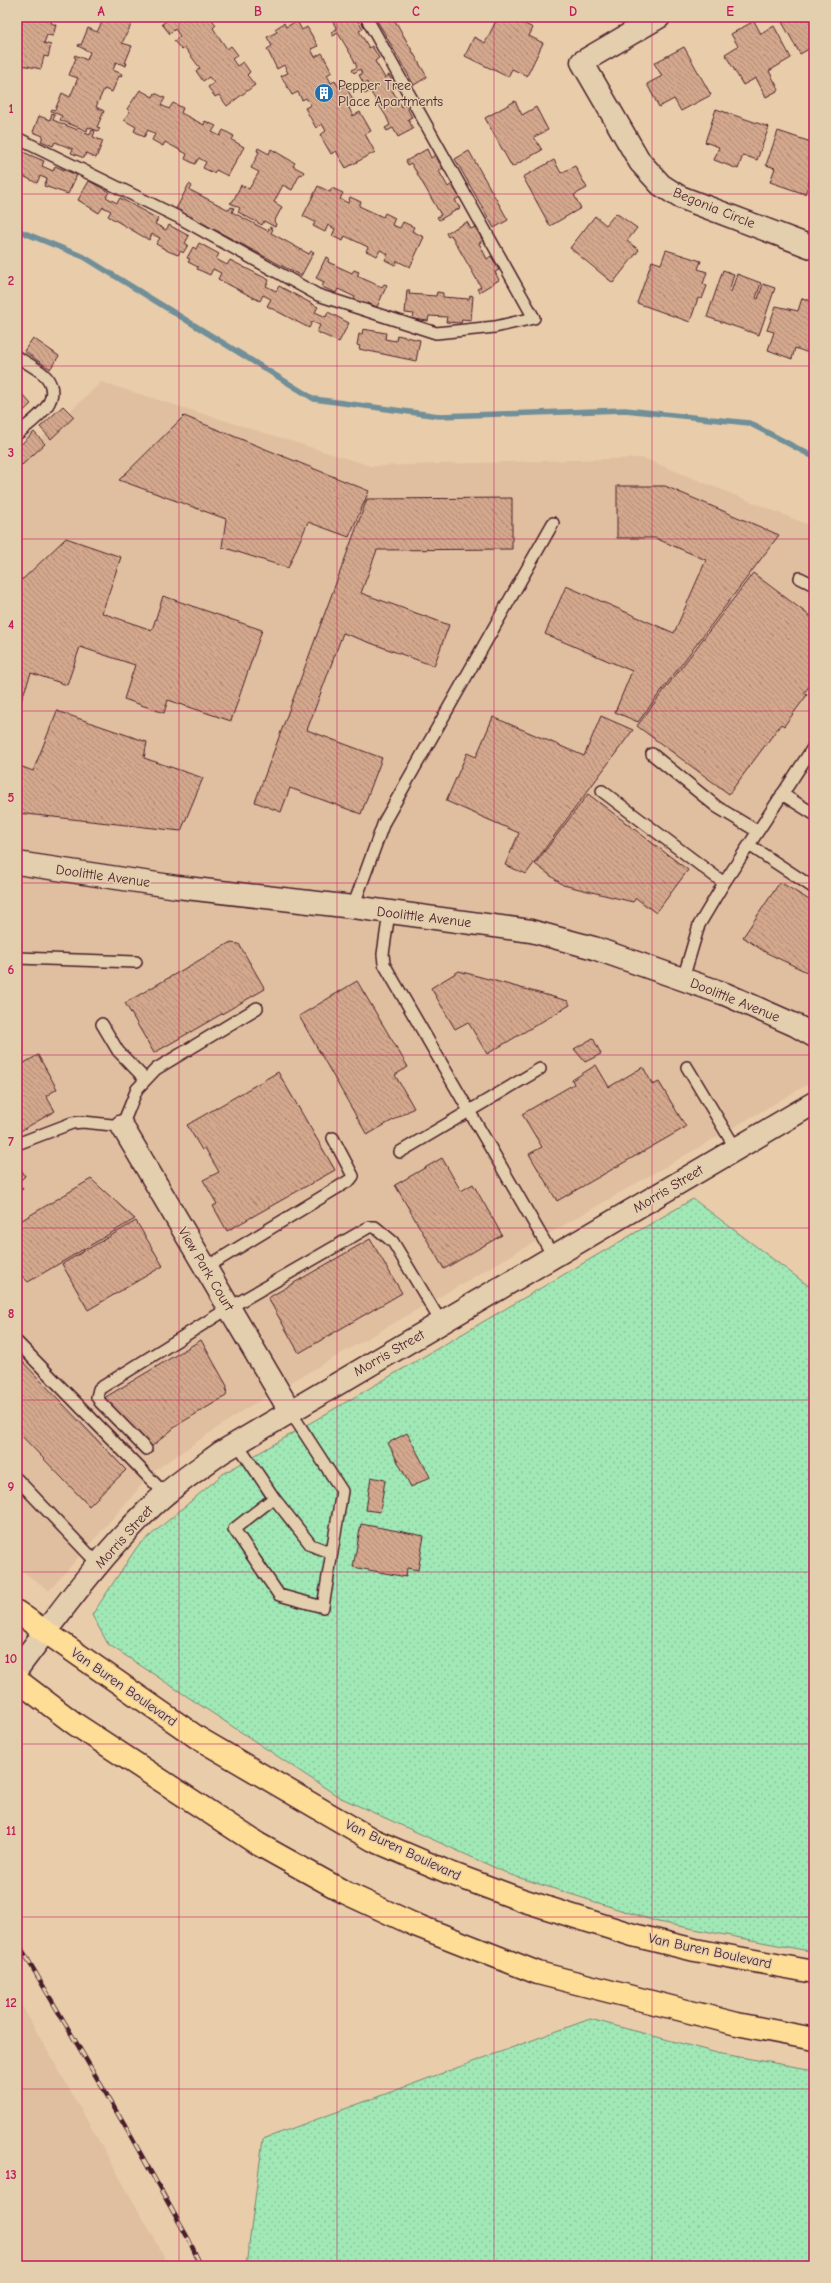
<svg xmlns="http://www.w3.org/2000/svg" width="831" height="2283" viewBox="0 0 831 2283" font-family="'Comic Neue',sans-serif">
  <defs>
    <pattern id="grass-dots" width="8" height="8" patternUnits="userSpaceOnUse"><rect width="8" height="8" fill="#a0e8b6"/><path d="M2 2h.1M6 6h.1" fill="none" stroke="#8bc79d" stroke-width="1.8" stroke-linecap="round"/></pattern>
    <pattern id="building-back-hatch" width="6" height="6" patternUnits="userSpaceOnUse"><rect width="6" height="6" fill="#d4a88d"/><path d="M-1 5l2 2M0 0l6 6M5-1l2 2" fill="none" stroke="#ae8873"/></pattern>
  </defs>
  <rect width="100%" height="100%" fill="#e9cdab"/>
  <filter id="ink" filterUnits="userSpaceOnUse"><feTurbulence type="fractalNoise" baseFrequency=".025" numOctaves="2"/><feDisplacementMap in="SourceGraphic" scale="8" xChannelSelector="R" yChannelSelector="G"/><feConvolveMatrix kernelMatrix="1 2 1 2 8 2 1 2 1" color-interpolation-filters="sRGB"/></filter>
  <g filter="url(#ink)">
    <path fill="#e0bfa0" d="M101,382L371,466L643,458L814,527V1081L245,1409L154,1471L49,1591L17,1567V461Z
      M17,1997L161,2250L168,2266H17Z"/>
    <path fill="url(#grass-dots)" stroke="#758470" d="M693,1199L814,1290V1952L658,1922L511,1875L339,1797L108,1644L92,1615L137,1547L223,1474Z
      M590,2019L717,2053L814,2070V2266H246L263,2139Z"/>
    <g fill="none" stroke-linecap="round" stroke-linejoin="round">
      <path stroke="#6f8f98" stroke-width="5.5" d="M17,230L84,257L314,399L439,416L625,410L749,423L814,457"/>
    </g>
    <path fill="url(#building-back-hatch)" stroke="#4a1f2b" d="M17,17H52L51,23L56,25L53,36L47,35L44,43L51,45L48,57L44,56L41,69L17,64L19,29H17Z
      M101,17H135L122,43L132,46L125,63H127L126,66L116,62L113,70L122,74L121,77L119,76L112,92L104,89L96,107L104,111L97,127L100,128L98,131L88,127L87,131L60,120L62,116L51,111L52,109L55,110L62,93L70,97L78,78L69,75L76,58L74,57L75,55L87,60L90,52L78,46L79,44L81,45L88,28L97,32L102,22L99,21Z
      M163,17H201L203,20L210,17L216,25L213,28L227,49L231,46L238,55L232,59L237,66L243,62L250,72L247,75L255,85L227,106L219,95L215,97L208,87L214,83L209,77L203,81L196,71L200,68L185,48L182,50L174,41L180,36L175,29L170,34L162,24L166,21Z
      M335,17H350L352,20L356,18L363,29L359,31L369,48L372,46L379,58L375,61L385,78L389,75L396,87L392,90L402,107L405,104L412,117L408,119L413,129L398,137L393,128L387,131L385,128L390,125L386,116L370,91L365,94L363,90L369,87L367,82L364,84L359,75L362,74L360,69L354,73L352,70L357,67L353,58L338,33L333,36L331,32L337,29L331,19Z
      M375,17H393L427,77L414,85Z
      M498,17H511L533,28L529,36L543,43L527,76L512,69L508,77L465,56L474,37L485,43Z
      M789,17H814V46L800,54L782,22Z
      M297,21L302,30L307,27L318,46L311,49L315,57L322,53L332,72L327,75L331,83L335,81L340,89L345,86L356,104L349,108L353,116L360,112L371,131L365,134L375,152L346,168L336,151L331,154L320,135L326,131L322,124L316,128L305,108L311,105L306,98L302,100L298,92L292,95L281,76L288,73L284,65L277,69L267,49L272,46L267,37L277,32L275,29L284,23L286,27Z
      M754,21L761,34L774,26L791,58L769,71L779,90L766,97L756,78L743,85L725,54L738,46L731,34Z
      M684,47L711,95L681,111L674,99L659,107L647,84L662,76L654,63Z
      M140,90L153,97L155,93L165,98L161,105L169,109L173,103L183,108L181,113L204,125L205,121L216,126L212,132L220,136L223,130L234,136L232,140L244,147L228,176L216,170L214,173L203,168L206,162L199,158L195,164L185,159L187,154L165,142L163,146L152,140L155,134L148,130L144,137L134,131L136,127L124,120L130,111L127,109Z
      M515,101L522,115L536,107L548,130L534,137L542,150L512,167L485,118Z
      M716,109L769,127L757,160L743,155L738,169L714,160L719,147L705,142Z
      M52,113L55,115L53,120L90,135L92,130L95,131L93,137L103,141L96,158L86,153L84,158L71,153L73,149L55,142L53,146L41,141L43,136L33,132L39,116L50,120Z
      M778,131L814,143V181L810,180L805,194L770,182L775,168L766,165Z
      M258,148L269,154L271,149L295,163L293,166L304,172L302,175L300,174L292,190L283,185L274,202L282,207L274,222L276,224L275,227L264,221L262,225L238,212L240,208L230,203L233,201L241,185L249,189L259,172L251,168L259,152L257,151Z
      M427,149L431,158L435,155L443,168L439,171L448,187L452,184L460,197L455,200L460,208L439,220L437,217L441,215L411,163L408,165L406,161Z
      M469,151L508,220L494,228L455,159Z
      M23,152L44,161L42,166L53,171L55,166L77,175L68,194L44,186L47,179L40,176L37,183L17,173V159L18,157L20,158Z
      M554,160L561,173L575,166L587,188L574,195L581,208L550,226L523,177Z
      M89,181L109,192L106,197L117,203L120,198L158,219L155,224L166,230L169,225L189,236L185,243L188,245L183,253L181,251L178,255L168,251L156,244L160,238L152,234L149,240L108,216L111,211L103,207L99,213L78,200Z
      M189,184L192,186L190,190L229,210L231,207L234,208L232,212L268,231L270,227L273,229L271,233L309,254L311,251L314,252L301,276L176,209Z
      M318,186L330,192L332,188L343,193L340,199L348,203L350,197L361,202L359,206L383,217L385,213L395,218L392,225L400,228L403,222L414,227L412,231L424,237L410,267L397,261L395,265L385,260L388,254L380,250L377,256L366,251L368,247L345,236L343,241L332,236L335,229L328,225L325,232L313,226L315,222L303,216Z
      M616,213L637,228L627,241L639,250L613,283L570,248L595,216L606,225Z
      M467,222L471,229L475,227L483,241L479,243L487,259L491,256L499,270L495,272L499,280L479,292L477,289L481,287L451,235L448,237L446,233Z
      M199,243L219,254L216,259L227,265L230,260L269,280L266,286L276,291L279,286L318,307L315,312L326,317L328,312L349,323L339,342L317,332L320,325L312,322L309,328L267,306L271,299L263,295L260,301L218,279L221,273L213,269L210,275L197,269L198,267L188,262L190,259L187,258L193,247L196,249Z
      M666,250L701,261L698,269L707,272L703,284L707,286L702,299L698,298L690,322L637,303L652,261L661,264Z
      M326,257L329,258L328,262L352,273L354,270L359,272L357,276L382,287L384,284L387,285L377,307L368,303L366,307L353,301L355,297L338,289L336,293L322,287L324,282L316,278Z
      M723,270L734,274L729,291L731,292L737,274L761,283L756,298L758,299L763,284L775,288L759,335L707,317Z
      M407,290H410L409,294L436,296L437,292L443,293V297L469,299L470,295L473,296L471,320L462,319L461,323L446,322L447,317L429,316L428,321L413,319L414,314L405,313Z
      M802,298L814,302V355L795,348L792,359L768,350L774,332L767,330L776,306L798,311Z
      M363,329L386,333L385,339L396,341L397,335L420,340L416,361L359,349L360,346L357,345L359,334H362Z
      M33,338L59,356L50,369L24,351Z
      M21,393L31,404L17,417V396Z
      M63,406L74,417L51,439L40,427Z
      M184,416L369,491L349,537L308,522L288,568L222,547L226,519L119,480Z
      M34,432L45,444L22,465L17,460V448Z
      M617,486H665L779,535L638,722L615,712L632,671L545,634L566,586L674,633L706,560L655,538H617Z
      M512,498V549L377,550L361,593L449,625L434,666L343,633L307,730L382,758L361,814L290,788L281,812L255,802L367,499Z
      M66,538L121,557L102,613L152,630L163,596L262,630L231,721L168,700L164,713L124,699L135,665L80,647L67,685L31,673L21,701L17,700V579H23Z
      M753,573L814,619V680L804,693L807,695L784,726L781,724L729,794L637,726Z
      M57,711L147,742L144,758L203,778L181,831L17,813V765L33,771Z
      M601,716L633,730L526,874L505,865L519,833L446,801L467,753L476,757L493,717L584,756Z
      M588,794L688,870L656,913L636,898L633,902L563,885L535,864Z
      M780,882L814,903L813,975L765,952L743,937Z
      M229,943L239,944L265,989L154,1053L125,1003Z
      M459,971L568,1001L570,1005L487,1054L468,1022L455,1029L431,988Z
      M357,981L408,1067L395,1075L414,1108L367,1135L299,1016Z
      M593,1038L601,1054L585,1062L574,1049Z
      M38,1055L57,1089L46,1096L55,1111L17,1133V1067Z
      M596,1065L609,1087L643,1067L653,1085L659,1082L686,1127L557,1201L529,1154L542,1147L522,1114L574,1084L572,1080Z
      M278,1072L335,1170L227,1231L213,1206L217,1204L203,1180L219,1172L205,1148L202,1150L187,1125Z
      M442,1158L461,1191L473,1184L502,1235L444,1269L395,1185Z
      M17,1162L25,1176L18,1183L23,1189L17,1192Z
      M91,1179L135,1219L28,1282L17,1271V1223Z
      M136,1221L163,1266L88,1310L62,1264Z
      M370,1239L402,1293L299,1353L268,1298Z
      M201,1340L227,1386L226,1396L179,1424L151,1447L104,1398Z
      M17,1356L126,1470L89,1506L17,1431Z
      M407,1433L430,1477L411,1487L388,1443Z
      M371,1477L385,1480L380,1512L366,1510Z
      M361,1524L424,1536L418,1570L407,1568L406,1577L353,1567Z"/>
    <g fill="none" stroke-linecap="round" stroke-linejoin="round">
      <defs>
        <path id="lane" d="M17,138L178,217L318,295L436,333L495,327L534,318L366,17
          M17,357C25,362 42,371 47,378C64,402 32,421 17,434
          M800,578L814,585
          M652,754L717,807L757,831
          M602,791L724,883
          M782,794L814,814
          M749,845L814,888
          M353,907L384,822L553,523
          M389,913L383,954L384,964L553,1256
          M17,958L136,962
          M683,979L699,925L724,883L814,746
          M102,1024L118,1051L145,1079
          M687,1067L736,1149
          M17,1144L72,1123L83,1122L122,1126L137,1089L156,1069L257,1008
          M400,1152L540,1069
          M205,1268L350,1180L353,1176L333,1138
          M17,1342L165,1494
          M237,1443L274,1498L234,1529L279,1595L323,1607L342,1491L290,1411
          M146,1449L100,1402L97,1397L99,1389L229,1308L369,1227H375L393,1242L441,1322
          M17,1479L99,1565
          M274,1498L311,1545L332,1553"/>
        <path id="street" d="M659,17L582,62L640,162L661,185L680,197L814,248
          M17,863L177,887L353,907L531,931L594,948L725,994L795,1025L814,1036
          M122,1126L290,1411
          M17,1669C58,1615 99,1558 148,1510C170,1488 197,1470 222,1452L814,1103"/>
        <path id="primary" d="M17,1612L198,1738L373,1840L450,1873L522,1900L633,1935L695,1950L814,1972
          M17,1680L75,1724L258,1844L346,1893L413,1924L538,1973L737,2024L814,2039"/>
      </defs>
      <use href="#lane" stroke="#4a1f2b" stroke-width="14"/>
      <use href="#street" stroke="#4a1f2b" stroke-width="25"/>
      <use href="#primary" stroke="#4a1f2b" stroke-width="25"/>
      <use href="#lane" stroke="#e3cead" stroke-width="11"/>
      <use href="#street" stroke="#e3cead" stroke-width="22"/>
      <use href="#primary" stroke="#fedd96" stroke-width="22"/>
      <defs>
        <path id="rail" d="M17,1941L129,2133L189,2240L201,2266"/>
      </defs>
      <use href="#rail" stroke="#4a1f2b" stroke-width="4.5"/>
      <use href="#rail" stroke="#e3cead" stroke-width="3" stroke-dasharray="9" stroke-linecap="butt"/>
    </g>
  </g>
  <path fill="none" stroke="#c2185b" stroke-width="1" stroke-opacity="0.55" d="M179,17V2266M337,17V2266M494,17V2266M652,17V2266M17,194H814M17,366H814M17,539H814M17,711H814M17,883H814M17,1055H814M17,1228H814M17,1400H814M17,1572H814M17,1744H814M17,1917H814M17,2089H814"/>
  <defs>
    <symbol id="building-disc" viewBox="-11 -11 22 22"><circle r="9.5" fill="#1f6fb2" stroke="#e3cead"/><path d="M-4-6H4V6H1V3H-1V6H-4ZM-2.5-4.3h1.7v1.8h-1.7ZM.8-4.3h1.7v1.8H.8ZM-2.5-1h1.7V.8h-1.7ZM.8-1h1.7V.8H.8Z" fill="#fff"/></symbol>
  </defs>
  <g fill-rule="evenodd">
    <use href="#building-disc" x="313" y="82" width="22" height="22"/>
  </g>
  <g text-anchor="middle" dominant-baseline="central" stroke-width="3" stroke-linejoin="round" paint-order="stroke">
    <g font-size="14" fill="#4a1f2b" stroke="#e3cead" text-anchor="start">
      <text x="338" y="85">Pepper Tree<tspan x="338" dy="16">Place Apartments</tspan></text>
    </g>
    <g font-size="14" fill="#4a1f2b" stroke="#e3cead">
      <text transform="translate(714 208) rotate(22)">Begonia Circle</text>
      <text transform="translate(103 876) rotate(8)">Doolittle Avenue</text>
      <text transform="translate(424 917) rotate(7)">Doolittle Avenue</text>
      <text transform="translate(735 1000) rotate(22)">Doolittle Avenue</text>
      <text transform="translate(668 1189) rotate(-31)">Morris Street</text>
      <text transform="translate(206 1269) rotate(59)">View Park Court</text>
      <text transform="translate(389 1353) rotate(-30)">Morris Street</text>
      <text transform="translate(124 1537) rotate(-48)">Morris Street</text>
      <text transform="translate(124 1687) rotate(35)">Van Buren Boulevard</text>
      <text transform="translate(403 1850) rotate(25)">Van Buren Boulevard</text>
      <text transform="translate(710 1951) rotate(12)">Van Buren Boulevard</text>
    </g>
  </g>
  <rect width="831" height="2283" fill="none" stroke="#e3cead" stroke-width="44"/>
  <rect x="22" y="22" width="787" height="2239" fill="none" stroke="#c2185b" stroke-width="1.5"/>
  <g font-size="13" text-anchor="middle" font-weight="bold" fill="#c2185b">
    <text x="101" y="16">A</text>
    <text x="258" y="16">B</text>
    <text x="416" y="16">C</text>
    <text x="573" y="16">D</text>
    <text x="730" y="16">E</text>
    <text x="11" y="113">1</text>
    <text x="11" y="285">2</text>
    <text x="11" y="457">3</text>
    <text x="11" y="629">4</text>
    <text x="11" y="802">5</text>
    <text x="11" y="974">6</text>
    <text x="11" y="1146">7</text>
    <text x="11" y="1318">8</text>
    <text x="11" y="1491">9</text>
    <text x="11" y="1663">10</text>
    <text x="11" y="1835">11</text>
    <text x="11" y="2007">12</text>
    <text x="11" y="2179">13</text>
  </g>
</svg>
